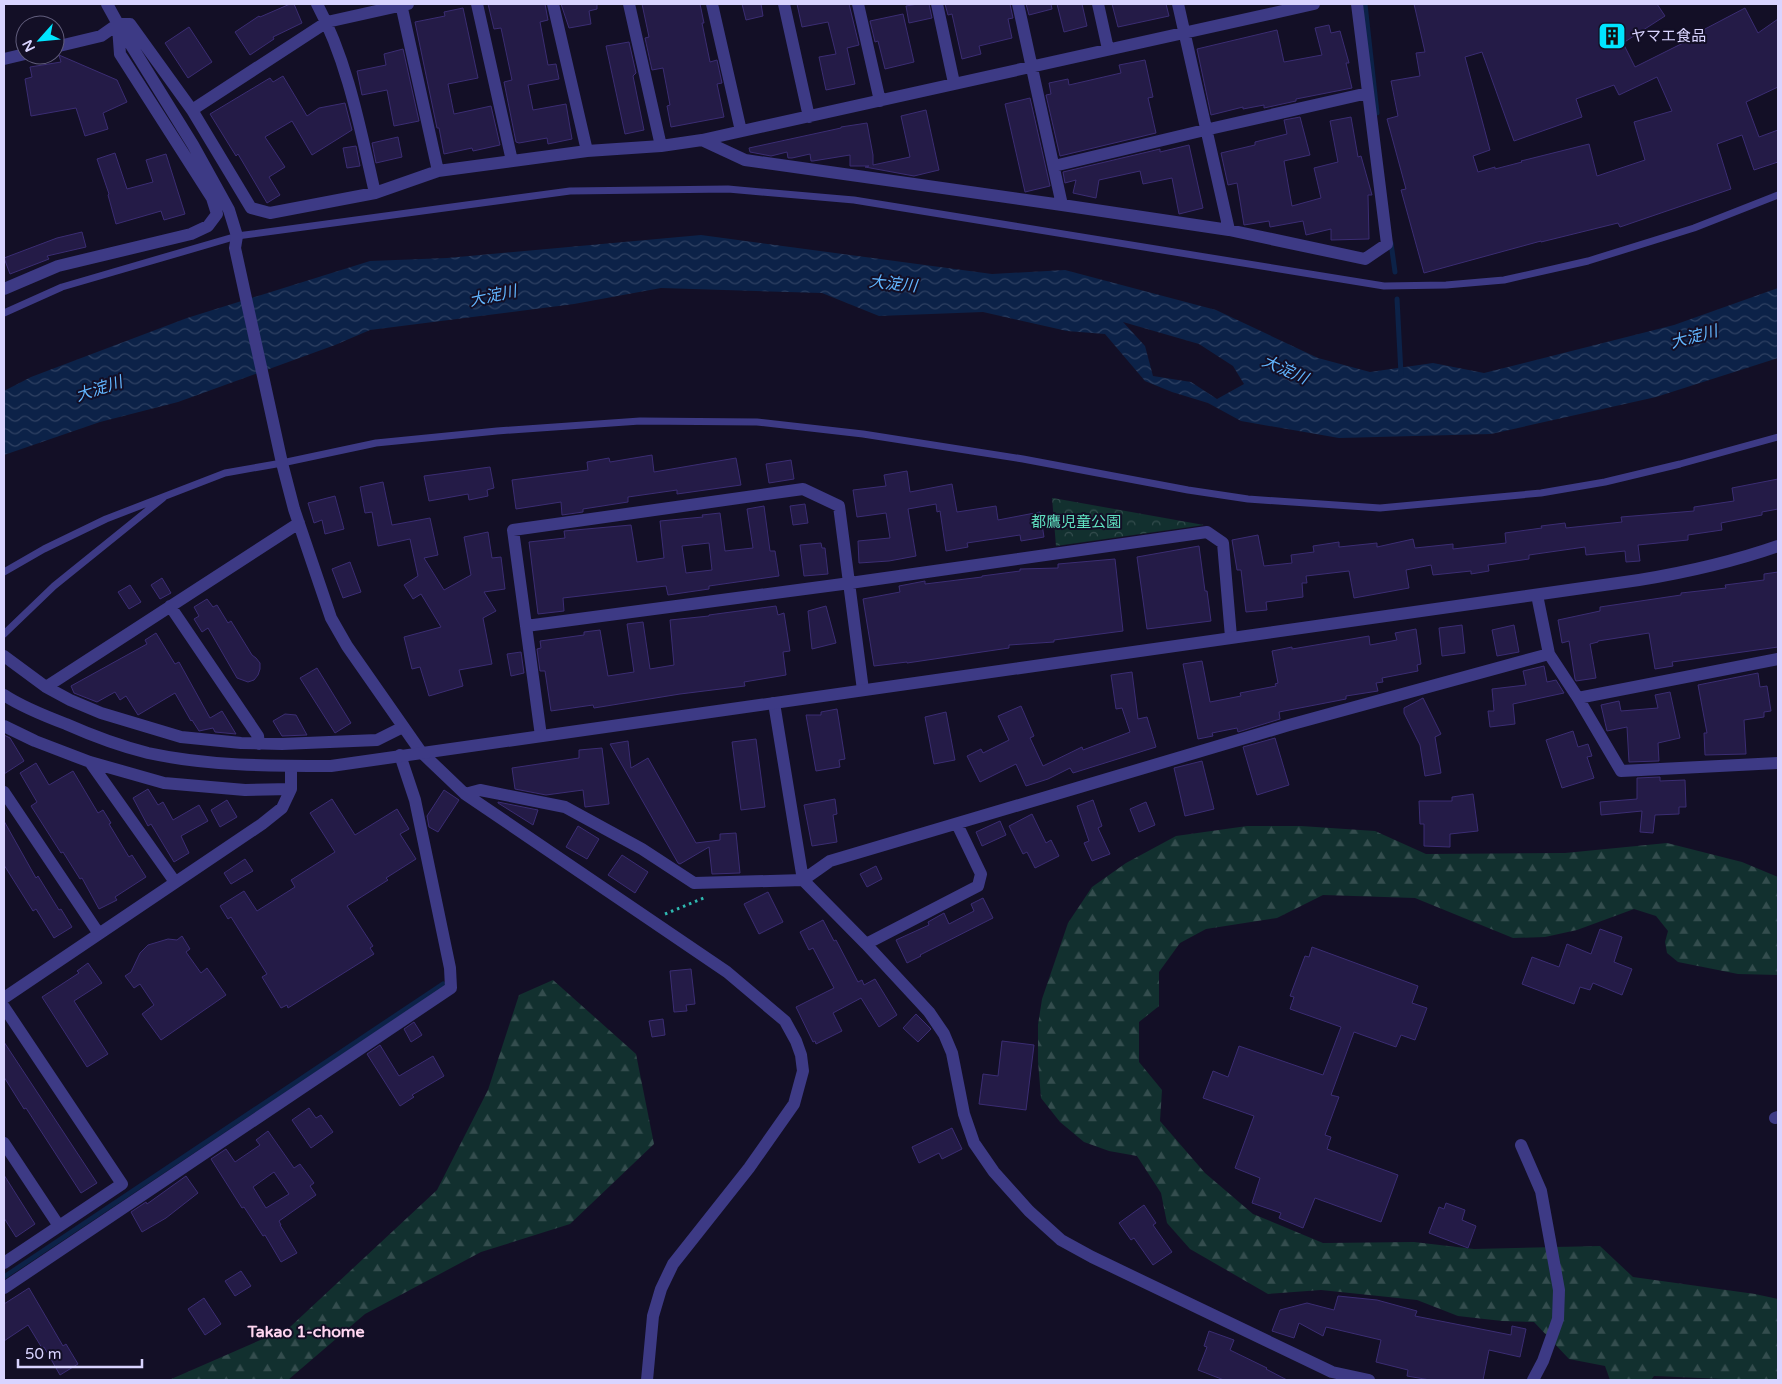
<svg xmlns="http://www.w3.org/2000/svg" width="1782" height="1384" viewBox="0 0 1782 1384" font-family="'Varela Round','Noto Sans JP',sans-serif">
  <defs>
    <pattern id="forest-firs" width="22" height="20" patternUnits="userSpaceOnUse" patternTransform="scale(1.25)"><rect width="22" height="20" fill="#12302f"/><path d="M5 1l3.5 6h-7zM16 11l3.5 6h-7z" fill="#344d4e"/></pattern>
    <pattern id="park-crowns" width="20" height="18" patternUnits="userSpaceOnUse" patternTransform="scale(1.25)"><rect width="20" height="18" fill="#12302f"/><path d="M2 6a3 3 0 1 1 6 0M12 15a3 3 0 1 1 6 0" fill="none" stroke="#344d4e"/></pattern>
    <pattern id="water-waves" width="16" height="10" patternUnits="userSpaceOnUse" patternTransform="scale(1.25)"><rect width="16" height="10" fill="#0c2248"/><path d="M0 5q4-4 8 0t8 0" fill="none" stroke="#2f4163"/></pattern>
  </defs>
  <rect width="100%" height="100%" fill="#130f26"/>
  <path fill="url(#forest-firs)" d="M1247,826H1301L1375,831L1426,854L1565,853L1667,843L1742,862L1778,877V975L1738,974L1678,962L1667,953L1665,942L1668,931L1656,916L1634,909L1577,930L1545,937L1513,938L1415,898L1323,895L1277,918L1206,929L1180,943L1159,972V1006L1139,1022V1062L1162,1090L1160,1121L1205,1173L1253,1214L1323,1243L1414,1242L1474,1249L1600,1246L1633,1277L1755,1294L1778,1299V1380H1725L1724,1379L1654,1376L1651,1380H1610L1605,1366L1569,1359L1534,1322L1502,1321L1458,1316L1417,1300L1321,1290L1268,1294L1190,1249L1167,1223L1161,1193L1137,1156L1109,1151L1084,1142L1060,1122L1041,1098L1038,1061V1025L1042,999L1068,923L1092,887L1126,863L1176,836Z
    M553,980L636,1054L654,1144L570,1224L481,1252L365,1314L288,1380H169L290,1327L437,1190L488,1090L519,995Z"/>
  <path fill="url(#park-crowns)" d="M1052,498H1053L1204,525L1056,546Z"/>
  <path fill="url(#water-waves)" fill-rule="evenodd" d="M701,235L992,274L1065,270L1216,310L1318,358L1370,372L1433,363L1484,373L1674,325L1778,288V358L1656,397L1491,434L1339,438L1241,421L1208,403L1172,392L1145,381L1105,334L1067,331L983,312L879,316L822,293L661,288L574,304L370,330L335,345L178,402L100,422L4,455V391L31,377L187,318L370,261L447,258ZM1123,322L1199,344L1233,366L1244,384L1217,399L1191,382L1153,376L1145,346Z"/>
  <g fill="none" stroke-linecap="round" stroke-linejoin="round">
    <path stroke="#0c2248" stroke-width="5" d="M1365,4L1377,113
      M1391,243L1395,272
      M1397,299L1401,374
      M4,1277L443,984"/>
  </g>
  <path fill="#241b47" stroke="#3b2d73" fill-rule="evenodd" d="M290,4H294L302,23L273,37L274,39L250,55L235,32L259,16L260,17Z
    M488,4H545L548,20L540,22L548,65L556,64L559,79L528,85L533,110L566,104L572,139L548,144L547,138L519,143L516,142L504,82L512,80L501,28L494,29Z
    M561,4H597V9L589,11L591,24L569,28Z
    M642,4H700L704,23H702L710,62L717,60L722,83L717,84L724,117L671,127L667,106L670,105L663,68L652,70L645,38L649,37Z
    M742,4H761L763,16L746,20Z
    M797,4H849L859,45L847,48L855,84L826,90L819,57L836,54L828,22L802,27Z
    M918,4H929L932,18L909,23L906,6Z
    M945,4H1010L1013,18L1008,19L1012,38L979,46L981,54L962,59L952,14L948,15Z
    M1026,4H1051L1052,9L1029,15Z
    M1057,4H1082L1087,26L1064,32Z
    M1112,4H1166L1169,16L1118,27Z
    M1414,4H1657L1665,16L1623,43L1635,67L1687,41L1686,39L1745,8L1758,33L1778,19V87L1746,102L1759,137L1778,130V162L1754,170L1742,135L1717,144L1731,189L1620,227L1618,223L1541,242V241L1424,273L1401,190L1406,189L1387,119L1398,116L1391,81L1420,76L1416,53L1425,52ZM1482,52L1514,141L1582,117L1576,99L1614,85L1619,95L1657,77L1672,111L1634,122L1645,160L1597,176L1589,144L1521,161L1522,162L1495,169V167L1478,172L1473,156L1490,150L1465,57Z
    M463,8L478,78L448,84L454,114L491,106L500,145L473,151L472,148L444,154L439,128H437L415,22L445,16L444,12Z
    M903,14L914,62L885,69L878,41L875,42L870,21Z
    M1329,25L1331,33L1340,31L1349,63H1346L1352,88L1296,99V101L1264,108V105L1243,109V107L1211,115L1197,49L1277,30L1284,62L1322,55L1315,28Z
    M189,27L212,62L188,78L165,43Z
    M629,42L636,73L633,76L644,130L625,134L606,46Z
    M403,49L419,121L394,126L387,90L362,95L357,71L386,65L384,54Z
    M59,55L117,80L127,102L103,113L108,129L85,136L76,108L31,116L25,79L32,77L30,67L61,62Z
    M1145,60L1153,97L1148,98L1156,133L1060,156L1046,95L1051,94L1049,83L1068,79L1069,85L1121,73L1119,65Z
    M283,76L307,116L319,108L345,103L352,130L312,155L292,121L265,137L285,167L269,177L280,195L267,203L238,154L236,156L210,114L270,78L273,82Z
    M1030,98L1050,186L1025,192L1005,104Z
    M926,110L939,170L914,176L865,167L869,166H850V155L813,161H811L810,154L792,158H788L787,152L771,156L750,152L749,148L841,128V127L867,123L873,155V165L910,157L901,116Z
    M1300,117L1310,155L1284,161L1292,206L1321,198L1314,168L1338,162L1330,121L1351,117L1358,157L1361,156L1372,195H1368L1369,239L1331,240V229L1306,235L1303,221L1270,227L1269,221L1244,225L1237,183L1228,185L1221,153L1255,145V142L1287,134L1284,120Z
    M398,137L402,157L376,163L372,143Z
    M1189,145L1203,208L1179,214L1172,178L1143,184L1140,171L1099,180L1096,198L1073,193L1076,180L1065,183L1063,172L1160,149V152Z
    M356,146L360,166L347,168L343,148Z
    M115,153L127,189L153,182L146,160L166,154L185,214L164,220L161,211L116,224L108,195L109,194L97,159Z
    M82,232L86,247L47,256L49,259L10,274L4,258L57,238Z
    M652,455L654,472L736,458L741,485L677,494V490L628,497V502L583,509V512L562,515L561,502L516,509L512,480L588,470L587,462L609,458L610,462Z
    M791,460L794,479L769,483L766,464Z
    M490,467L494,488L487,490L488,496L469,500L468,494L429,501L424,476Z
    M907,471L910,492L952,484L957,512L996,506L998,520L1040,512L1044,537L1021,541L1020,535L967,543L968,547L946,551L940,511L937,512L936,504L908,509L916,556L889,561L859,563L858,541L890,538L886,513L857,517L853,490L886,486L884,475Z
    M1778,479V509L1762,512V515L1721,523L1722,530L1688,535V540L1638,545L1640,561L1626,562L1625,551L1586,555L1585,547L1529,555V559L1488,565L1489,571L1471,574V571L1433,575L1431,565L1406,570L1409,588L1354,598L1349,571L1306,576L1307,583H1302L1303,597L1266,602L1267,610L1246,612L1241,570H1237L1232,540L1258,535L1264,566L1292,563L1291,555L1314,552L1313,546L1339,542V547L1377,543V547L1413,539L1415,548L1453,544V549L1506,543L1505,533L1542,528L1541,526L1565,523L1566,528L1622,522L1621,517L1694,511V507L1734,501L1732,488Z
    M383,482L392,525L430,518L438,555L424,558L444,590L471,575L464,537L488,532L492,558L501,557L505,589L484,592L496,611L483,618L492,664L459,670L463,686L429,696L420,667L412,669L404,637L441,627L421,594L413,599L404,585L418,576L410,539L378,546L372,512L365,513L360,487Z
    M335,496L344,529L325,534L322,520L314,523L308,503Z
    M805,504L808,523L793,525L790,506Z
    M764,506L770,551H775L779,576L709,586V589L668,595L666,586L563,598L564,611L538,614L529,542L565,538L564,531L631,525L637,562L664,558L660,521L703,517L702,515L720,513L725,551L753,548L747,509ZM709,543L712,570L686,573L682,546Z
    M821,543L822,548H825L828,574L804,576L800,545Z
    M1199,546L1205,591H1207L1211,621L1147,629L1137,557Z
    M1115,559L1123,631L1054,640V642L1009,645V648L907,663V662L874,666L863,599L900,592L899,586L925,581V584L982,577V576L1020,571V569L1058,568V564Z
    M350,562L361,592L343,598L332,569Z
    M1778,572V647L1672,662L1673,666L1655,669L1649,633L1598,641V642L1590,644L1596,678L1576,681L1575,679L1569,641L1562,643L1558,620L1600,611V607L1681,595V593L1726,588L1725,585L1764,580V574Z
    M162,578L171,593L160,599L151,585Z
    M130,585L141,602L129,609L118,592Z
    M207,599L213,607L217,605L228,623L231,621L252,655L256,658L260,663V669L258,675L254,680L248,682L237,678L208,628L202,632L194,619L199,616L194,607Z
    M776,606L778,615L784,613L790,651L783,652L786,675L744,682L745,686L680,694L594,708L593,705L551,711L545,671H540L537,649L541,648L540,641L584,635V632L600,630L608,676L634,672L627,624L643,622L650,669L674,665L670,620L709,616V615Z
    M826,606L836,643L812,649L808,611Z
    M1462,625L1465,653L1442,656L1439,628Z
    M1514,625L1519,652L1497,656L1492,630Z
    M1416,629L1421,664L1417,665L1418,671L1382,678L1383,682L1376,683L1378,691L1346,696V699L1279,712L1280,719L1238,732L1237,728L1212,733L1213,736L1198,739L1183,664L1202,661L1210,702L1241,696L1240,693L1276,686L1275,684L1278,683L1272,651L1292,647V649L1369,636L1370,645L1397,640L1395,633Z
    M156,633L175,664L179,662L210,718L222,711L236,734L215,732L213,728L199,731L192,720L191,721L175,693L138,715L126,696L120,700L115,692L97,702L74,693L71,686L147,644L145,640Z
    M521,652L524,673L511,676L507,654Z
    M1544,666L1547,682L1556,680L1564,693L1513,704L1515,724L1490,727L1488,711H1494L1492,689L1526,685L1523,671Z
    M317,668L351,723L335,733L300,678Z
    M1132,672L1138,719L1147,717L1156,747L1073,773L1070,768L1048,779L1026,786L1016,764L980,782L967,756L981,749L983,753L1009,740L998,716L1021,706L1034,736L1030,738L1043,766L1082,747L1083,750L1130,732L1122,708L1116,709L1111,675Z
    M1758,673L1760,687L1767,686L1771,711L1764,712V717L1744,720L1746,754L1705,755L1704,733H1707L1698,685Z
    M1670,692L1680,738L1658,743L1659,761L1629,762L1627,727L1607,731L1601,705L1619,701L1621,711L1658,708L1655,695Z
    M1423,698L1441,734L1435,737L1441,773L1425,776L1420,745L1404,713V708Z
    M837,709L845,759L839,760L840,767L816,771L806,715H821V712Z
    M946,712L955,760L934,764L925,717Z
    M285,714L296,715L307,735L282,736L273,721Z
    M1573,731L1578,747L1588,744L1592,756L1587,757L1594,778L1562,788L1546,740Z
    M4,735L10,738L24,761L4,774Z
    M1275,738L1289,785L1257,795L1243,747Z
    M756,739L765,807L741,810L732,742Z
    M628,741L631,768L648,758L696,843L720,840V834L736,833L740,873L712,874L709,847L680,864L678,863L610,744Z
    M602,748L609,804L585,807L583,790L546,795L515,789L512,768L579,758V750Z
    M1202,761L1214,809L1185,816L1174,768Z
    M36,763L49,785L73,771L98,813L103,810L111,823L109,824L129,857L132,855L146,877L115,897L117,900L99,909L82,878L80,879L63,852L61,853L31,806L37,802L20,773Z
    M1660,777V781L1685,780L1686,807H1679V814L1655,815L1653,833L1640,832L1642,811L1601,815L1600,802L1637,799V778Z
    M148,789L158,805L163,802L173,820L199,805L208,821L181,836L189,853L174,862L151,824L148,826L133,798Z
    M444,790L459,800L438,832L429,827L427,816Z
    M1473,794L1478,831L1450,834V847L1424,846V824H1420L1419,801H1452V797Z
    M332,799L355,835L397,809L409,829L400,834L416,859L386,878L388,880L347,906L373,946L370,948L374,954L288,1008L287,1005L281,1008L262,977L267,974L231,917L228,919L220,906L244,891L257,911L295,887L291,880L335,852L310,813Z
    M835,799L837,814L833,815L837,842L812,846L804,805Z
    M227,800L237,817L220,827L211,810Z
    M1093,800L1102,826L1098,828L1110,854L1092,861L1084,843L1089,841L1077,806Z
    M498,802L538,810L533,825L498,803Z
    M1146,802L1155,825L1139,832L1130,809Z
    M1032,814L1046,843L1051,840L1059,856L1035,868L1027,852L1023,854L1009,826Z
    M4,821L36,878L38,876L59,910L61,909L72,927L54,938L36,909L33,911L4,865Z
    M1000,821L1006,835L982,846L976,832Z
    M578,826L599,839L587,859L566,847Z
    M622,855L648,872L635,893L608,875Z
    M245,859L253,871L231,884L224,873Z
    M876,866L882,879L867,887L860,874Z
    M768,892L783,922L759,934L744,904Z
    M983,898L993,918L920,955L921,956L907,963L896,940L929,925L928,922L944,913L949,924L974,911L971,904Z
    M823,920L834,941L836,940L858,982L862,980L864,985L875,979L897,1015L879,1027L861,998L833,1013L842,1031L816,1044L815,1041L813,1042L796,1007L834,988L813,948L809,950L800,932Z
    M1600,929L1622,937L1614,962L1632,969L1622,995L1593,983L1590,990L1580,987L1574,1004L1522,984L1532,957L1559,967L1567,944L1591,954Z
    M182,936L190,949L186,952L201,973L207,968L226,995L161,1040L142,1014L154,1005L140,984L134,988L125,976L131,972L140,953L148,945L168,939L177,940Z
    M1312,947L1418,986L1412,1003L1427,1008L1415,1040L1401,1035L1396,1047L1354,1032L1331,1095L1339,1097L1325,1135L1331,1137L1327,1149L1398,1175L1381,1222L1315,1198L1303,1228L1279,1218L1281,1213L1252,1203L1260,1178L1235,1168L1254,1116L1203,1098L1213,1071L1228,1077L1239,1046L1323,1075L1341,1027L1290,1009L1294,997L1290,996L1305,956L1309,957Z
    M88,963L102,983L74,1001L108,1054L87,1067L42,997L79,973L77,971Z
    M691,969L695,1004L686,1005L687,1011L674,1012L670,971Z
    M916,1014L931,1029L918,1042L903,1028Z
    M663,1019L665,1035L652,1037L649,1021Z
    M414,1022L422,1035L411,1042L404,1029Z
    M1002,1041L1034,1045L1026,1110L979,1104L983,1074L998,1076Z
    M4,1042L97,1183L81,1193L26,1108L24,1109L4,1077Z
    M380,1045L399,1076L433,1056L444,1076L412,1095L414,1097L400,1106L367,1054Z
    M309,1108L316,1118L321,1115L333,1132L311,1148L292,1120Z
    M952,1128L962,1149L942,1159L939,1153L919,1163L912,1147Z
    M268,1131L294,1168L300,1164L314,1183L310,1186L316,1195L279,1221L281,1225H280L297,1253L281,1262L265,1235L263,1236L244,1207L242,1208L211,1159L226,1149L235,1162L260,1145L256,1140ZM274,1172L289,1194L266,1208L253,1187Z
    M4,1175L35,1224L16,1237L4,1218Z
    M186,1176L198,1193L166,1218L142,1232L131,1212L146,1202L147,1204Z
    M1446,1203L1465,1210L1462,1220L1476,1226L1468,1248L1429,1233L1439,1207L1444,1209Z
    M1144,1205L1156,1223L1153,1225L1172,1252L1153,1265L1134,1238L1131,1240L1119,1223Z
    M241,1271L251,1286L235,1296L225,1281Z
    M29,1288L63,1346L66,1344L78,1364L60,1375L44,1347L42,1348L28,1325L4,1341V1304Z
    M1338,1296L1377,1300L1417,1311L1415,1316L1511,1335L1512,1326L1526,1329L1520,1357L1489,1350L1483,1380H1430L1407,1376L1408,1370L1376,1362L1381,1340L1326,1327L1323,1336L1299,1323L1294,1338L1272,1331L1280,1310L1307,1303L1334,1310Z
    M204,1298L221,1324L205,1335L188,1309Z
    M1209,1331L1234,1340L1230,1350L1267,1368L1266,1369L1287,1380H1224L1198,1370L1207,1347L1204,1346Z"/>
  <g fill="none" stroke-linecap="round" stroke-linejoin="round">
    <path stroke="#2fb8b0" stroke-width="3" stroke-dasharray="2.5 4" stroke-linecap="butt" d="M665,914L706,897"/>
    <path stroke="#3d3a85" stroke-width="7" d="M4,313L62,287L237,236L570,191L728,189L854,200L1384,286L1446,285L1504,280L1588,261L1694,228L1778,195
      M4,572L44,549L106,519L225,473L282,463L376,443L497,431L640,421L757,422L863,434L1023,459L1188,490L1248,499L1380,508L1541,493L1605,482L1680,464L1778,437
      M4,634L54,586L163,498"/>
    <path stroke="#3d3a85" stroke-width="12" d="M107,4L118,24L193,145L229,210L237,236L235,248L282,463L294,509L331,618L347,646L421,752L465,794L727,972L785,1021L796,1041L801,1055L803,1071L794,1104L749,1168L673,1264L661,1289L653,1316L647,1380
      M317,4C348,62 360,128 375,193
      M401,4L438,171
      M477,4L512,161
      M553,4L587,151
      M629,4L661,146
      M712,4L741,131
      M784,4L809,117
      M858,4L880,101
      M937,4L954,83
      M1018,4L1062,205
      M1098,4L1108,49
      M1178,4L1229,230
      M55,47L101,36L118,24H130L192,110L251,208L270,213L375,193L438,171L587,151L661,146L702,140L1314,4
      M4,59L25,54
      M192,110L327,22L408,4
      M702,140L745,160L1062,205L1229,230L1365,259L1387,244L1357,4
      M1054,166L1205,130L1368,93
      M4,289L58,266L191,234L208,226L217,214L212,198L120,54L118,27
      M299,523L46,687L70,700L101,713L181,737L241,743L282,744L377,740L403,727
      M1537,595L1549,654L1578,698L1621,771L1778,763
      M170,606L258,736L259,744
      M526,626L850,583L1207,532L1223,543L1231,637
      M4,656L46,687
      M1578,698L1778,659
      M774,703L803,880L866,944L929,1012L944,1034L952,1053L964,1114L974,1143L994,1172L1029,1211L1061,1240L1092,1257L1332,1372L1369,1380
      M4,726L35,741L90,762L164,783L245,790L291,789
      M541,736L513,530L803,489L839,506L863,690
      M90,762L175,882
      M4,792L99,934
      M465,794L480,790L565,807L642,849L694,883L803,880L830,861L1289,725L1549,654
      M866,944L978,886L981,874L957,824
      M4,998L262,824L282,808L291,789V766
      M4,1007L122,1184L4,1263
      M1775,1118L1778,1117
      M4,1143L59,1226
      M1521,1145L1541,1191L1559,1290L1558,1319L1543,1361L1533,1380
      M4,1288L451,988L450,968L415,800L400,755"/>
    <path stroke="#3d3a85" stroke-width="12" d="M4,695C22,707 45,716 66,724C93,736 120,746 148,753C208,766 270,766 331,766L1639,580C1688,572 1732,562 1778,546"/>
  </g>
  <defs>
    <symbol id="building-square" viewBox="-11 -11 22 22"><rect x="-9" y="-9" width="18" height="18" rx="4" fill="#00e5ff" stroke="#130f26"/><path d="M-4-6H4V6H1V3H-1V6H-4ZM-2.5-4.3h1.7v1.8h-1.7ZM.8-4.3h1.7v1.8H.8ZM-2.5-1h1.7V.8h-1.7ZM.8-1h1.7V.8H.8Z" fill="#111"/></symbol>
  </defs>
  <g fill-rule="evenodd">
    <use href="#building-square" x="1596" y="20" width="32" height="32"/>
  </g>
  <g text-anchor="middle" dominant-baseline="central" stroke-width="4" stroke-linejoin="round" paint-order="stroke">
    <g font-size="15" fill="#d9d4ff" stroke="#130f26" text-anchor="start">
      <text x="1631" y="36">ヤマエ食品</text>
    </g>
    <g font-size="15" fill="#5fe0c0" stroke="#130f26">
      <text x="1076" y="522">都鷹児童公園</text>
    </g>
    <g font-size="16" font-style="italic" fill="#62b6ff" stroke="#130f26">
      <text transform="translate(893 284) rotate(6)">大淀川</text>
      <text transform="translate(493 296) rotate(-12)">大淀川</text>
      <text transform="translate(1694 337) rotate(-15)">大淀川</text>
      <text transform="translate(1285 370) rotate(24)">大淀川</text>
      <text transform="translate(99 389) rotate(-18)">大淀川</text>
    </g>
    <g font-size="16" font-weight="bold" fill="#ffd6f0" stroke="#130f26">
      <text x="306" y="1332">Takao 1-chome</text>
    </g>
  </g>
  <rect width="1782" height="1384" fill="none" stroke="#d9d4ff" stroke-width="10"/>
  <g transform="translate(40 40) rotate(243)"><circle r="24" fill="#130f26" stroke="#625e7d"/>
  <path d="M0-4L9 19L0 12L-9 19Z" fill="#00e5ff"/>
  <text y="-8" font-size="14" font-weight="bold" text-anchor="middle" fill="#d9d4ff">N</text>
  </g>
  <path d="M18 1359v8h124v-8" fill="none" stroke="#d9d4ff" stroke-width="2.5"/>
  <text x="25" y="1359" font-size="15" fill="#d9d4ff" stroke="#130f26" stroke-width="4" paint-order="stroke">50 m</text>
</svg>
